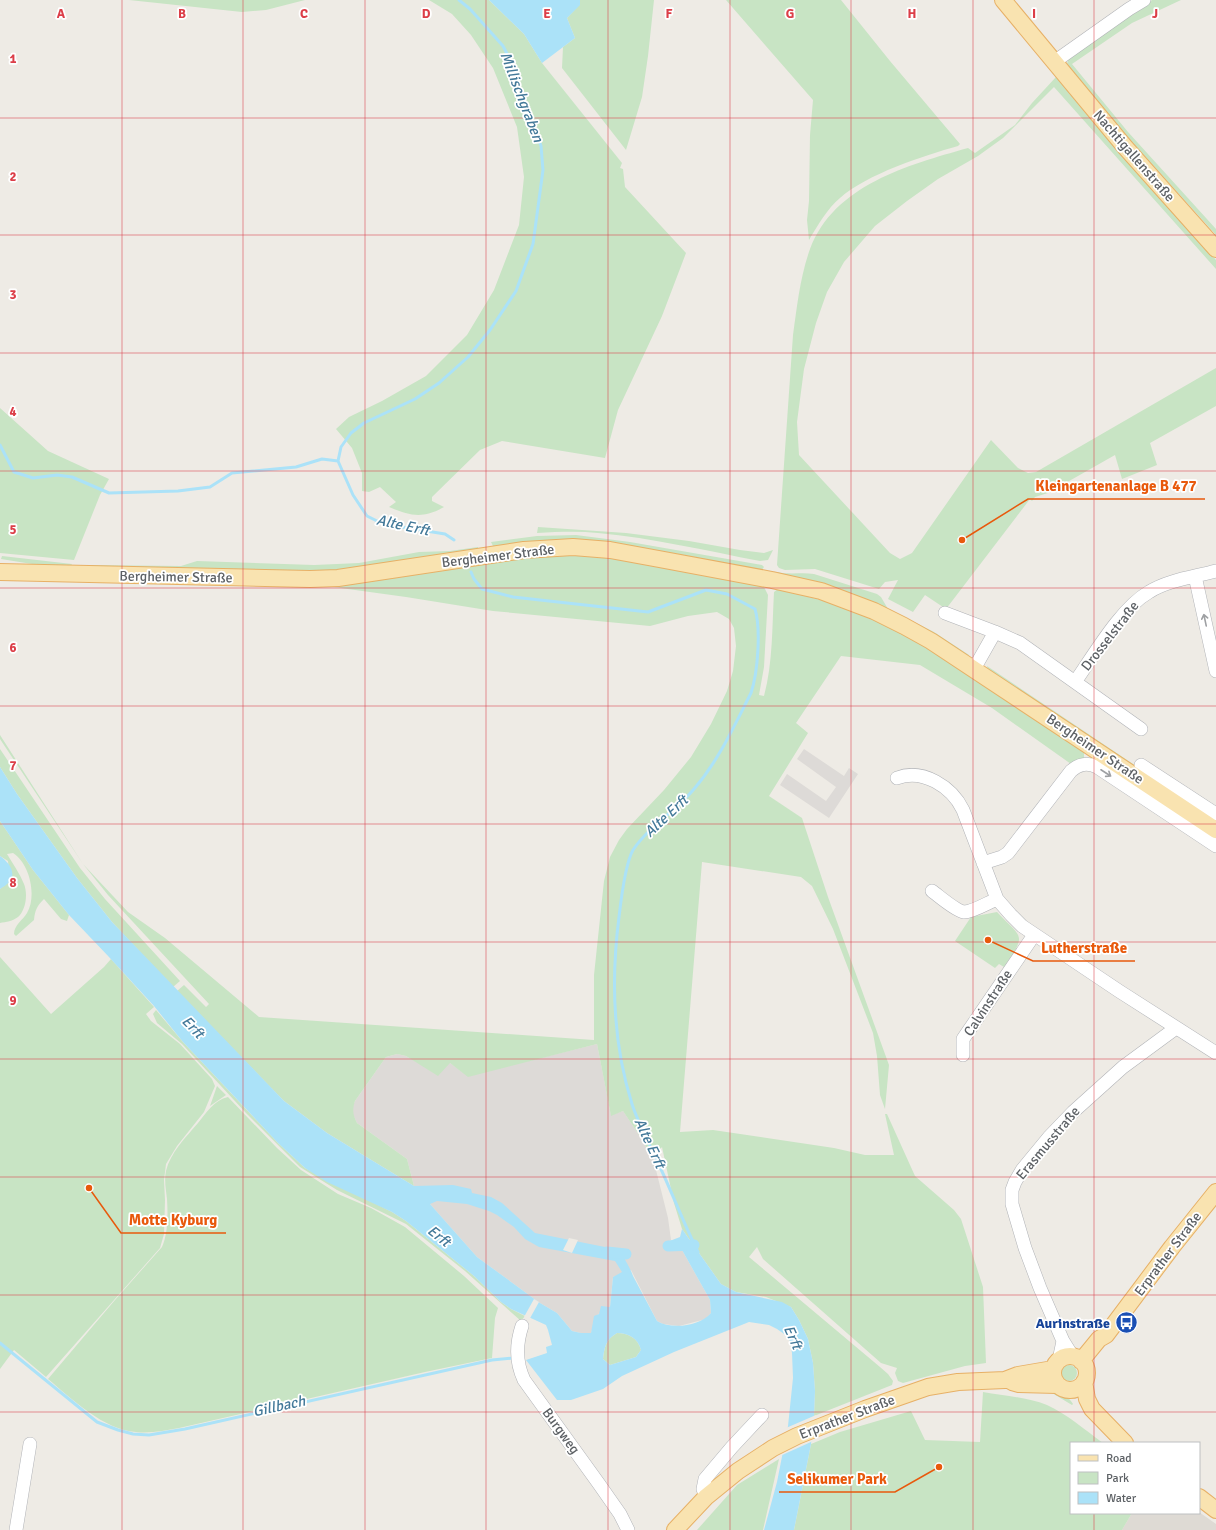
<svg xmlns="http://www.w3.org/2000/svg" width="1216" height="1530" viewBox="0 0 1216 1530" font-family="Signika,sans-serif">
  <rect width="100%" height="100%" fill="#eeebe5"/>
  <path fill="#dddad7" d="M804,749L844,776L849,768L858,774L829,818L780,785L787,774L826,801L836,787L797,759Z
    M597,1044L611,1115L623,1111L641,1138L653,1158L668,1218L671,1240L667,1242L682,1250L710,1300L711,1313L706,1319L679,1326L663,1324L657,1321L631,1270L613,1277L610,1307L601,1312L596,1316L591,1333H581L572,1331L557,1313L540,1303L477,1257L414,1186L407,1159L357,1123L353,1115L352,1108L355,1101L386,1057L397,1054L406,1056L419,1063H450L468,1076Z"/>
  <path fill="#dedad4" d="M1199,1512L1216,1524V1530H1122L1132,1513H1199Z"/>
  <path fill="#c8e4c4" d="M129,0H305L266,10L242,12Z
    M429,0H489L524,34L542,63L622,163L620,168L623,169L625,187L686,253L662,316L618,410L605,458L502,441L480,450L432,497V501L444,507C423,519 410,516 389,507L396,502L380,487L369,492L362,491V473L352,448L336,429L349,417L382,401L426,376L467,335L494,290L519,225L524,177L517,127L493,68L471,35L452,14Z
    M580,0H654L648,56L642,97L626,150L562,68L563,47L575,38L567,18L579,5Z
    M726,0H841L890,61L960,144L958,146C923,156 867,174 840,198C827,209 818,225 809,240L807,220L809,201L810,135L813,100Z
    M1152,0H1181L1132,23L1072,64L1128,132L1216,229V235L1131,141L1067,64L1068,60L1132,13Z
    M1056,77L1119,152L1216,260V269L1054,87L1003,138L978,156L938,179L907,201L875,226L844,262L827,292L816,323L804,369L797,422L799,455L890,553L900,559L912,553L991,440L1018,468L1028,473L1036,472L1216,368V406L1150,443L1157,465L1122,479L1115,455L1048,493L1035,497L1032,501L1030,499L946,609L925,595L913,612L888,599L898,580L885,582L879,589L815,569L785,570L779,568L777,565L793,335C797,307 800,277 810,249C834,185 908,165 968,148L975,153L1015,125L1032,103Z
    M0,408L48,451L109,479L100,495L74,560L0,553Z
    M538,527L626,533L689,541L740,550L764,553L773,550L768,560L760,561C707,551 653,538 598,533C578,531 558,532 537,533Z
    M576,535L630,542L762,565L764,567L761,571L493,546L491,542L537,536Z
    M478,547V551L336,574L85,568L82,565L181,566L197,561L314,565L337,564L359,563L419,552L450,551Z
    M589,554L758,584L764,587L768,595L764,667L759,695L764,696C773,663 772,627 774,592L778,589L840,605L882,622L930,648L1084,747V760L1071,764L992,708L920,665L841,656L796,723L808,733L769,796L802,818L828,897L889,1065L885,1109L880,1095L877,1056L873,1033L833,929L812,886L801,877L702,862L680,1132L713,1130L834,1148L865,1155H894L885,1114H887L915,1176L954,1210L961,1219L983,1287L986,1363L965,1366L903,1383L898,1381L895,1373L897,1368L881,1363L763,1259L757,1247L749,1257L880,1367L888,1374L893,1381L892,1385L814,1416L815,1391L813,1363L808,1339L799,1320L791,1307L766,1297L736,1292L721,1284L682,1229L674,1203L662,1147L653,1158L641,1138L623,1111L611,1116L597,1044L468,1077L450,1063L438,1076L406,1056L397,1054L386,1057L355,1101C352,1110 353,1115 357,1123L407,1159L414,1186L327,1133L284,1101L177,991L184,985L206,1007L209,1004L108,895L83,864L0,739V735L83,864L128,912L165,938L259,1017L594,1040V975L604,881L610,857L619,840L627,829L664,790L691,757L711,724L727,691L733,671L736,646L734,628L729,619L717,612L688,616L650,626L493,611L406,597L326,586L511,558Z
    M2,556L72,564L70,567L57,568L1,559Z
    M777,572C790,575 802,572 814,574L877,594L881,597L888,609L934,632L969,655L966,657L778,575Z
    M987,666L1136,766L1216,823L988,671Z
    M0,749L80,868L105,899L180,981L173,987L112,922L77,878L17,794L0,767Z
    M0,821L33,870L69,915L67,921L61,919L44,899C37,906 35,910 34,920L16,936L14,934C14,925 23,920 27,913C37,896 30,864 13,853L7,854C13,864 20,874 24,884C28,894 26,910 18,917C13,921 6,922 0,923V889L10,881L8,861L0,856Z
    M997,912C1024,940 1026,934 1004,967L999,964L995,968L955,941L971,917Z
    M0,957L51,1014L104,967L111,959L154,1007L146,1014L151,1021L180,1044L212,1079L215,1086L204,1112L177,1146L166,1164L164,1180L165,1200L164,1234L160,1248L46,1377L14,1350L0,1369Z
    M156,1010L183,1042L214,1075L278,1143L305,1168L392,1212L406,1221L474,1276L501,1302L511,1309L525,1316L521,1321L465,1271L406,1224L337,1190L300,1167L246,1113L182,1044L157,1023L153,1014Z
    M217,1086L226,1095L210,1106Z
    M228,1097L277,1148L301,1170L338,1194L371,1208L405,1227L464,1276L498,1308L495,1318L492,1358L425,1372L179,1428C165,1430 151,1434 136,1432C104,1430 72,1399 48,1379L115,1300L162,1247C168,1234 168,1214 167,1199C166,1190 164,1180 166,1171C170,1153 186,1137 198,1123C206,1113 214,1100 228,1097Z
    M617,1333C628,1333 638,1338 641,1350L636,1357L610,1365L603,1359C604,1348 606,1339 617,1333Z
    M1061 1373a8 8 0 1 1 16 0a8 8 0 1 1-16 0Z
    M1041,1390C1053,1392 1067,1393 1073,1404L1072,1405L1052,1393Z
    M983,1392C1004,1396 1027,1397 1047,1405C1067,1414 1085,1430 1103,1443H1071V1513H1132L1122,1530H794L811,1444L840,1432L911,1411L925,1440L980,1442Z
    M779,1459L763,1530H697L737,1485Z"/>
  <path fill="#abe2f8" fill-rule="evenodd" d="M489,0H580V5L567,18L575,38L542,63L524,34Z
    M0,767L17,794L77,878L112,922L284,1101L327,1133L414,1186L453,1185L471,1189L472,1193L491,1197L502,1203L535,1233L620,1250C624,1259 630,1267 633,1276L657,1321C672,1330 700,1326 711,1313L710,1300L682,1250H669L667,1242L680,1237L682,1229L721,1284L736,1292L782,1302L791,1307L799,1320L808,1339L813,1363L815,1391L814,1416L811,1444L794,1530H764L777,1482L788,1426L793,1378L792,1353L790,1341L787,1336L777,1329L769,1325L749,1322L674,1352L622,1376L603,1389L571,1400H557L526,1360L547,1353L546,1347L552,1345L548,1330L546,1325L511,1309L501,1302L474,1276L406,1221L392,1212L327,1182L305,1168L278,1143L183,1042L154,1006L109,957L69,915L33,870L0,821ZM437,1201L467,1204L489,1211L497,1215L514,1227L525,1239L539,1247L615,1261L622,1272L613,1277L610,1307L601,1306L599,1314L594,1316L591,1333H581L572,1331L557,1313L540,1303L477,1257L430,1204ZM617,1333C628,1333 638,1338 641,1350L636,1357L610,1365L603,1359C604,1348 606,1339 617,1333Z
    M0,856C7,861 17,871 10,881C8,884 3,887 0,889Z"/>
  <path fill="#eeebe5" d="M569,1238L578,1240L572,1253L563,1250Z
    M534,1299L539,1302L529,1320L524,1317Z
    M816,1415L813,1441L780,1456L786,1428Z"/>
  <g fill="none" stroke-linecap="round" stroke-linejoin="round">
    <path stroke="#abe2f8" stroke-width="3" d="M0,445L14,472L33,478L57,475L72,477L109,493L178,491L210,487L232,473L296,467L322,459L338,461
      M338,461L341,447L351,433L364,423L415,399L439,383L468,357L490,330L516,291L533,244L543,170L541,146L532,121L522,103L512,63L503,46L470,9L459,0
      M338,461L353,495L367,516L383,524L445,534L454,540
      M471,572L474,579L482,589L513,597L648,612L706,590L727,594L755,609C761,629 758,672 751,693C734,726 719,760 694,789C676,811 649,826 633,850C625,864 621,900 619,917C611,979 613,1044 632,1104C639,1126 651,1146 660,1167C673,1195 684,1224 698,1252
      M0,1343L97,1422L118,1430L133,1434L149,1435L185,1429L492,1360L514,1358"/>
    <path stroke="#abe2f8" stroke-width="11" d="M668,1246L694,1245
      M607,1252L626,1254"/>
    <defs>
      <path id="minor" d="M1054,62L1129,9L1144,0
        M1195,576L1216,671
        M945,613L995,632L1020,643L1141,729
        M974,669L995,632
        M1075,682C1094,655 1121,608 1149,592C1168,580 1194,577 1216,571
        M1141,765L1216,814
        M897,778C923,768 952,787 963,810L997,899L1011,915L1022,926L1119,991L1216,1053
        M983,863L1002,857L1008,853L1071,771C1079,764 1087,762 1097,767L1216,846
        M932,891C939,896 956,911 964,912C973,912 989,902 997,899
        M963,1055V1039L1034,935
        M522,1326C516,1344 516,1363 524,1380L599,1484L620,1514L628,1530
        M1073,1357L1063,1341L1040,1288L1025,1248L1012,1204V1190L1015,1182L1022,1170L1050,1136L1073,1112L1123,1067L1176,1028
        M1059,1360L1063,1341
        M706,1497L703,1489L705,1479L732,1447L762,1415
        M16,1530L30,1444"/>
      <path id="major" d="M1003,0L1125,147L1216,249
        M0,572L310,579L338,578L524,550L573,547L610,550L659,559L772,580L821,591L874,611L904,626L931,641L1216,830
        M1053 1373a17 17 0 1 1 34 0a17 17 0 1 1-34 0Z
        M1081,1361L1099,1339L1106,1335L1172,1247L1216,1192
        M1012,1382L1019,1384L1057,1385
        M1084,1382L1087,1399L1092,1409L1125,1443
        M1199,1497L1216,1510
        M675,1530L706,1497L738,1471L773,1448L797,1436L865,1409L928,1387L958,1382L1005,1380L1018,1375L1053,1369"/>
    </defs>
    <use href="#minor" stroke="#b1b3b7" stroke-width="14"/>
    <use href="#major" stroke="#e7b066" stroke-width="18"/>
    <use href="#minor" stroke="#fff" stroke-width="13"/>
    <use href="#major" stroke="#f9e3b0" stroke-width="16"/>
  </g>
  <defs><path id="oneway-shaft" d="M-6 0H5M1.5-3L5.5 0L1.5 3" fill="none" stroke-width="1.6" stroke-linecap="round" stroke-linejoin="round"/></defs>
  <g stroke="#9ea0a3">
    <use href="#oneway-shaft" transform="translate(1205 620) rotate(-102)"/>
    <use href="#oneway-shaft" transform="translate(1106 773) rotate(33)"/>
  </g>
  <path fill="none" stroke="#dc3e48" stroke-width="1" stroke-opacity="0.55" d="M122,0V1530M243,0V1530M365,0V1530M486,0V1530M608,0V1530M730,0V1530M851,0V1530M973,0V1530M1094,0V1443M0,118H1216M0,235H1216M0,353H1216M0,471H1216M0,588H1216M0,706H1216M0,824H1216M0,942H1216M0,1059H1216M0,1177H1216M0,1295H1216M0,1412H1216M1094,1513V1530"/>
  <defs>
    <symbol id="bus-disc" viewBox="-11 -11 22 22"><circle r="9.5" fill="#1a4fb4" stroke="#fff"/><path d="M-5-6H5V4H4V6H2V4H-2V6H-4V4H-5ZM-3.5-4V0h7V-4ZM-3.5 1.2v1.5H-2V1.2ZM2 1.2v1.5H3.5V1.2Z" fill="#fff"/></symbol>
  </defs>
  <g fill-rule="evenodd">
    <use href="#bus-disc" x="1114" y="1310" width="25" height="25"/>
  </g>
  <g text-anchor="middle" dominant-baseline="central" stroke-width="3.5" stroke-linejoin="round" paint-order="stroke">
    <g font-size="14" fill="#5d6165" stroke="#fff">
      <text transform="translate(1134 156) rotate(49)">Nachtigallenstraße</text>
      <text transform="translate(498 556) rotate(-7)">Bergheimer Straße</text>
      <text transform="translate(176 577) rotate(1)">Bergheimer Straße</text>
      <text transform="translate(1110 636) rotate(-52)">Drosselstraße</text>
      <text transform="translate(1095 749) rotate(34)">Bergheimer Straße</text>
      <text transform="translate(988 1003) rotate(-57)">Calvinstraße</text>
      <text transform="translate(1048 1143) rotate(-50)">Erasmusstraße</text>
      <text transform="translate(1168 1254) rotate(-53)">Erprather Straße</text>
      <text transform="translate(847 1417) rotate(-21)">Erprather Straße</text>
      <text transform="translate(561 1431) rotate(54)">Burgweg</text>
    </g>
    <g font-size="14" font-weight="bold" fill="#164399" stroke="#fff" text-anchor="end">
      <text x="1110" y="1323">Aurinstraße</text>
    </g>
    <g font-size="15" font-style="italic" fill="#437999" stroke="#fff">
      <text transform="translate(522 97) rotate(69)">Millischgraben</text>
      <text transform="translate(403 525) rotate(12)">Alte Erft</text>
      <text transform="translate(666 816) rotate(-43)">Alte Erft</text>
      <text transform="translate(193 1027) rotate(46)">Erft</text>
      <text transform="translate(650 1143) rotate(65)">Alte Erft</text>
      <text transform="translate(439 1236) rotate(39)">Erft</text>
      <text transform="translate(793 1337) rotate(66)">Erft</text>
      <text transform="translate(279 1406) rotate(-12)">Gillbach</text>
    </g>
  </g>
  <g font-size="13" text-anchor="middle" font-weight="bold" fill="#dc3e48" stroke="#fff" stroke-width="3.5" stroke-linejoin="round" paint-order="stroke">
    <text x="61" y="18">A</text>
    <text x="182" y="18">B</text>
    <text x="304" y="18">C</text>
    <text x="426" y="18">D</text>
    <text x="547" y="18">E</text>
    <text x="669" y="18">F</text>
    <text x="790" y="18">G</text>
    <text x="912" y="18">H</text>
    <text x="1034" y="18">I</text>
    <text x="1155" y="18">J</text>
    <text x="13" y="63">1</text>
    <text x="13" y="181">2</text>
    <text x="13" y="299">3</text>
    <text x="13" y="416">4</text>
    <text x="13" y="534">5</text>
    <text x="13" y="652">6</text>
    <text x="13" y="770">7</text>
    <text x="13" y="887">8</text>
    <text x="13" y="1005">9</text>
  </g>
  <path fill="none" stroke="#e8590c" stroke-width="1.5" d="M962 540L1028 499H1205M988 940L1033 961H1135M89 1188L121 1233H226M939 1467L895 1492H779"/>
  <g fill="#e8590c" stroke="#fff" stroke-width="1.5">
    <circle cx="962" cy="540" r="4"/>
    <circle cx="988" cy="940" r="4"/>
    <circle cx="89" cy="1188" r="4"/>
    <circle cx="939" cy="1467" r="4"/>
  </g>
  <g font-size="15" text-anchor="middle" font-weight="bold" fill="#e8590c" stroke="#fff" stroke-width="3.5" stroke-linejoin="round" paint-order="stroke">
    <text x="1116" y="491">Kleingartenanlage B 477</text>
    <text x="1084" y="953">Lutherstraße</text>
    <text x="173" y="1225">Motte Kyburg</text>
    <text x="837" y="1484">Selikumer Park</text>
  </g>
  <rect x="1070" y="1442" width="130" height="72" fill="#ffffff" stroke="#bec0c1"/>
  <rect x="1078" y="1455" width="20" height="6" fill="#f9e3b0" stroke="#bec0c1"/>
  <text x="1106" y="1462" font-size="12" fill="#5d6165">Road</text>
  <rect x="1078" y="1472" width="20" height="12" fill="#c8e4c4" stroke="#bec0c1"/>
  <text x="1106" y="1482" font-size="12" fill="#5d6165">Park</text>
  <rect x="1078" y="1492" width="20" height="12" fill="#abe2f8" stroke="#bec0c1"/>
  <text x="1106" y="1502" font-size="12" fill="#5d6165">Water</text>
</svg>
